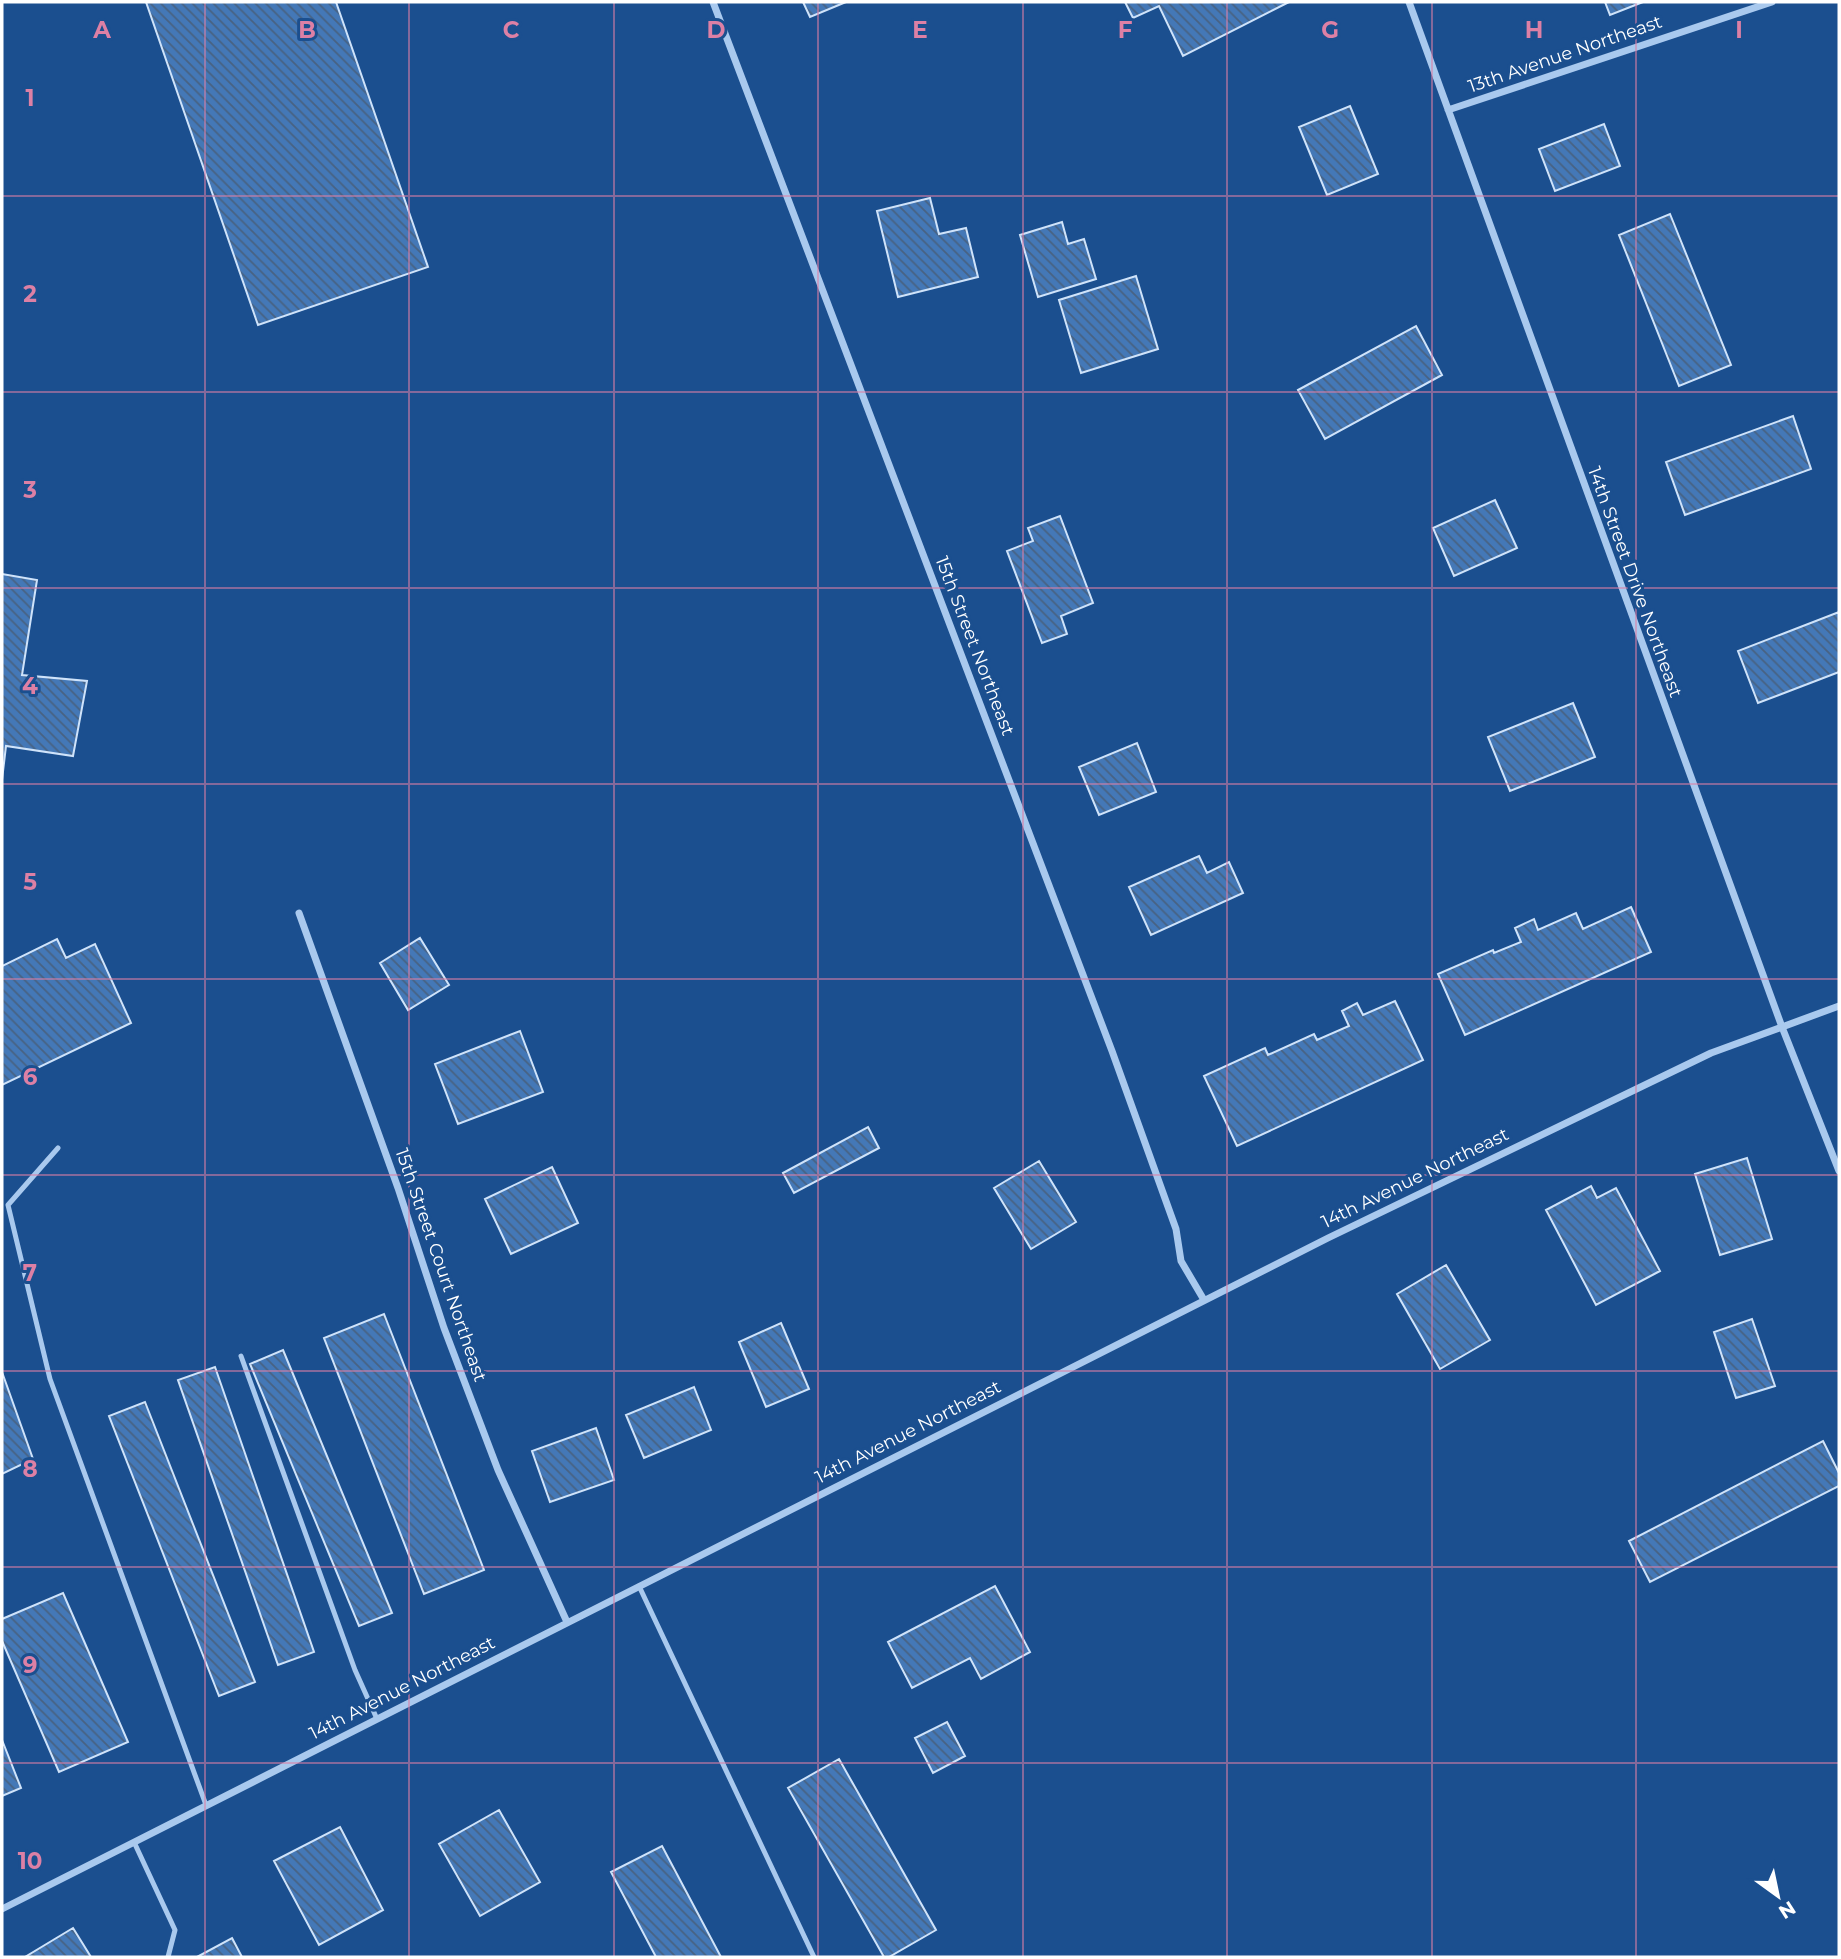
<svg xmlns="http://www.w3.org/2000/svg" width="1841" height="1959" viewBox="0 0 1841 1959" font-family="Montserrat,sans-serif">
  <defs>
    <pattern id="building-back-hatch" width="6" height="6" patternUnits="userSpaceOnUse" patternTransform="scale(1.75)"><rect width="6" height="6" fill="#4478b7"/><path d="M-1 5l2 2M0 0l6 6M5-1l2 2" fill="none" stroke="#486282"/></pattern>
  </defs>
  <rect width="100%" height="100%" fill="#1b4f8f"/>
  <path fill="url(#building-back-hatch)" stroke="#cfe3fa" stroke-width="2" d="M146,2H336L428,267L258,325Z
    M803,2H846L810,17Z
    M1125,2H1289L1183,56L1159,6L1133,18Z
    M1605,2H1643L1610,15Z
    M1350,106L1378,174L1327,195L1299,127Z
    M1604,124L1620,166L1555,191L1539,149Z
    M930,198L939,234L966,228L978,277L898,297L877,211Z
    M1670,214L1731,365L1679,386L1619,235Z
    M1062,222L1068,244L1084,239L1096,279L1038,297L1020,235Z
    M1136,276L1158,349L1081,373L1059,300Z
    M1416,326L1442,375L1325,439L1298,390Z
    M1793,416L1811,469L1685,515L1666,462Z
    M1495,500L1517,548L1454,576L1433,528Z
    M1060,516L1093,603L1061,616L1067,634L1042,643L1007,551L1033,541L1028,528Z
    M2,574L37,580L22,675L87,681L73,756L6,746L2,780Z
    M1839,612V672L1758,703L1738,651Z
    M1573,703L1595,757L1510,791L1488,737Z
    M1137,743L1156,792L1099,815L1079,767Z
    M1199,856L1207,873L1229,862L1243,893L1151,935L1129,887Z
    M1631,907L1651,952L1465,1035L1438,974L1493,950L1494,953L1521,942L1515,928L1534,919L1538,930L1576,913L1583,929Z
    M420,938L449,985L408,1010L380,963Z
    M57,939L66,958L95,944L131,1023L2,1085V966Z
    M1395,1001L1423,1060L1237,1146L1204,1076L1265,1048L1268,1055L1314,1034L1317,1040L1349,1026L1342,1011L1357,1003L1363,1015Z
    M520,1031L543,1092L458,1124L435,1064Z
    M868,1127L879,1148L794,1193L783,1173Z
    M1747,1158L1772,1239L1720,1255L1695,1174Z
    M1039,1161L1076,1222L1031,1249L994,1188Z
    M552,1167L578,1223L511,1254L485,1199Z
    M1591,1186L1597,1198L1616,1188L1660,1271L1596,1305L1546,1210Z
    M1446,1265L1490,1340L1440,1369L1397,1294Z
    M384,1314L484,1570L424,1594L324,1338Z
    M1752,1319L1775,1386L1736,1398L1714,1332Z
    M781,1323L809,1389L766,1407L739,1342Z
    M283,1350L392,1613L359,1626L250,1364Z
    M215,1367L314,1652L278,1665L178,1380Z
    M2,1372L33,1459L2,1474Z
    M694,1387L711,1430L644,1458L626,1415Z
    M145,1402L255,1682L219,1696L109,1416Z
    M596,1428L614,1480L550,1502L532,1451Z
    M1823,1441L1839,1473V1486L1650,1582L1629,1541Z
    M995,1586L1030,1652L981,1679L970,1658L912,1688L888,1642Z
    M63,1593L128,1742L59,1772L2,1641V1619Z
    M947,1722L965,1756L933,1773L915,1738Z
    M2,1740L21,1788L2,1796Z
    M839,1759L936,1930L889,1957H884L788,1788Z
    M499,1810L540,1882L480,1916L439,1844Z
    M340,1827L383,1910L319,1945L274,1861Z
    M662,1846L721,1957H656L611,1872Z
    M73,1928L91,1957H25Z
    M232,1938L242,1957H197Z"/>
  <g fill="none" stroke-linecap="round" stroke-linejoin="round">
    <path stroke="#a9c9ee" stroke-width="5" d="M58,1148L8,1205L50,1379L206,1805
      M241,1356L355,1670L377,1719
      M639,1586L814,1957
      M134,1842L175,1930L168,1957"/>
    <path stroke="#a9c9ee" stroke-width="7" d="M713,2L1112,1051L1176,1229L1181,1261L1204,1300
      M1409,2L1782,1027L1839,1171
      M1448,110L1772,2
      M299,913L398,1188L444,1328L498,1470L567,1622
      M2,1909L1328,1238L1711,1053L1839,1006"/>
  </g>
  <path fill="none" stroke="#dd80a5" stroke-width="2" stroke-opacity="0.55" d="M205,2V1957M409,2V1957M614,2V1957M818,2V1957M1023,2V1957M1227,2V1957M1432,2V1957M1636,2V1957M2,196H1839M2,392H1839M2,588H1839M2,784H1839M2,979H1839M2,1175H1839M2,1371H1839M2,1567H1839M2,1763H1839"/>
  <g text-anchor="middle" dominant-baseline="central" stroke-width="6" stroke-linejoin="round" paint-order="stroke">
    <g font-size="18" fill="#fff" stroke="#1b4f8f">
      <text transform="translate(1565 54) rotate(-19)">13th Avenue Northeast</text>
      <text transform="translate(1635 582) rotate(70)">14th Street Drive Northeast</text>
      <text transform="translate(975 646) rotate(69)">15th Street Northeast</text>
      <text transform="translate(1415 1178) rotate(-26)">14th Avenue Northeast</text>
      <text transform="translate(441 1265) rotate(71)">15th Street Court Northeast</text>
      <text transform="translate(908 1432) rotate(-27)">14th Avenue Northeast</text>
      <text transform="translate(402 1688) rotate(-27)">14th Avenue Northeast</text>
    </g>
  </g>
  <g font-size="23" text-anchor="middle" font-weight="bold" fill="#dd80a5" stroke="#1b4f8f" stroke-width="6" stroke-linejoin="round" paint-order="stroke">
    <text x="102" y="38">A</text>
    <text x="307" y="38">B</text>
    <text x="511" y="38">C</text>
    <text x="716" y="38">D</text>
    <text x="920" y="38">E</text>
    <text x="1125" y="38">F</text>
    <text x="1330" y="38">G</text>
    <text x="1534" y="38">H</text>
    <text x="1739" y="38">I</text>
    <text x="30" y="106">1</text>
    <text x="30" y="302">2</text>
    <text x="30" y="498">3</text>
    <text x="30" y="694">4</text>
    <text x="30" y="890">5</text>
    <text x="30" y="1085">6</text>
    <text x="30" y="1281">7</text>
    <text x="30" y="1477">8</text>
    <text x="30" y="1673">9</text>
    <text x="30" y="1869">10</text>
  </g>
  <rect width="1841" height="1959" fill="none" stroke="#ffffff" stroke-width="7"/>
  <g transform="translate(1778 1896) rotate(147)" stroke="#1b4f8f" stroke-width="5" paint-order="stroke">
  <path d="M0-5L12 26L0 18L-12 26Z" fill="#ffffff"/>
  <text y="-10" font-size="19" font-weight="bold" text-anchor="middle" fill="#ffffff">N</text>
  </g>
</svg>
